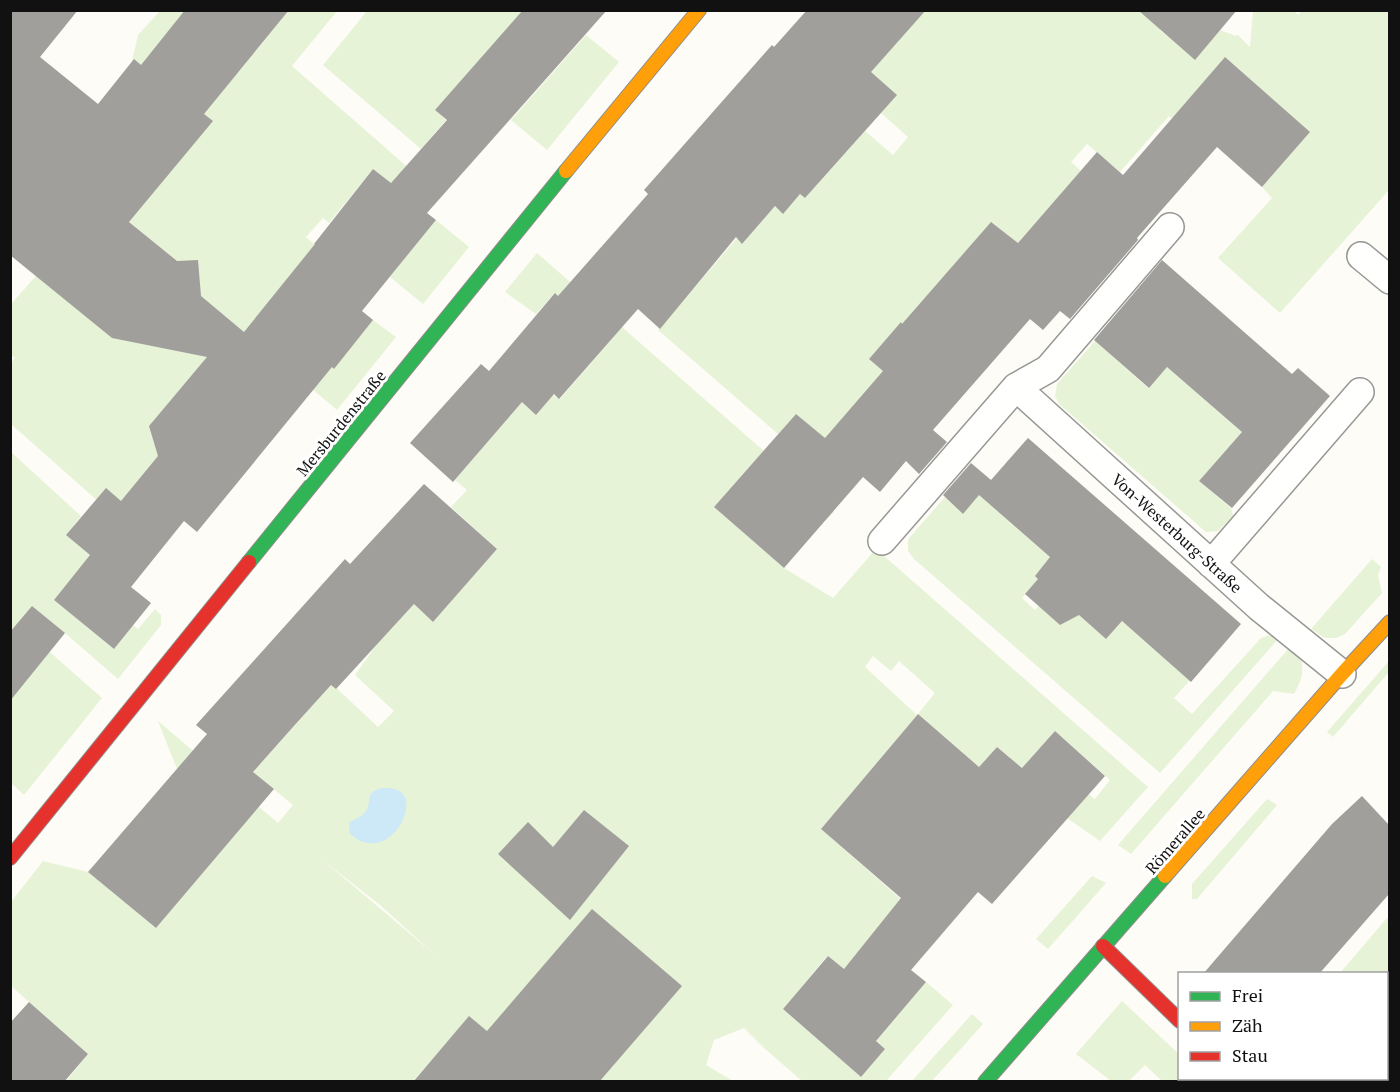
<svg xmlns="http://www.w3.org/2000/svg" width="1400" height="1092" viewBox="0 0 1400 1092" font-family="'PT Serif',serif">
  <rect width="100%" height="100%" fill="#fdfcf7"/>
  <path fill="#e7f3d7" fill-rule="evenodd" d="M1302,10L1389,11V190L1280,313L1218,258L1272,198L1262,187L1310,132L1186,131L1169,116L1120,172L1087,144L1071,162L1081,171L1018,243L992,223L915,334L901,323L869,359L884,371L825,439L796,414L778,434L658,330L737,238L743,243L775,206L783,213L800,194L805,198L865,131L893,155L908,137L881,113L869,74L900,11H1173L1160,30L1195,59L1220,30L1236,36L1238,35L1250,47L1253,11H1294L1298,15Z
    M160,11H185L176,23L238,73L288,11H337L292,66L412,171L396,188L373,169L329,223L323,218L306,237L315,245L296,338L334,368L373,320L396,337L337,410L219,311L227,348L180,389L149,426L169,443L118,519L11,424V363L15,358L11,355V304L36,276L158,246L101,198L138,35Z
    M367,11H523L436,110L446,120L421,149L323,65Z
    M586,35L619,62L547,150L511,120Z
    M436,220L469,247L423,304L390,277Z
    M537,253L834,512L826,520L756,459L714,507L784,568L833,598L876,549L1148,787L1100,841L1067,818L1088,794L1095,799L1110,780L1055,731L1022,768L997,747L979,767L918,714L935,693L899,661L891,671L873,656L865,667L917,715L821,829L902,900L844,969L827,956L783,1009L861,1077L885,1049L876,1041L926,982L953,1005L886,1081H802L764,1048L744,1028L714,1040L706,1065L733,1081H545L469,1017L413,1081H66L88,1054L11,986V902L43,861L88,872L156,928L242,826L177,769L158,721L278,823L293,805L253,772L332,684L378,727L394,711L355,675L377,644L414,604L433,622L497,549L451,507L467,490L455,480L522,402L553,395L560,399L610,341L555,293L536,314L505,292ZM324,861L380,905L434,954Z
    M1103,332L1120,348L1113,357L1148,388L1167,367L1242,432L1199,481L1231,508L1233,516L1218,531L1206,532L1059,404L1055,396L1057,384Z
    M11,452L81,516L66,535L96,560L54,600L114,649L133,625L138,629L155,609L161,615V625L118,679L65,633L18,624L102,698L24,795L11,783Z
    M978,494L1050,557L1038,579L1022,598L1035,610L1039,606L1071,608L1106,639L1122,621L1190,680L1174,698L1192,714L1261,638L1272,634L1279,638L1160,773L914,559L908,551V540L910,537L945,497L963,514Z
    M1372,559L1381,567L1378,575L1382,593L1345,634L1336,638H1325L1311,629Z
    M1289,648L1301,657C1304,674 1302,679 1294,694L1273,691L1131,854L1118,845Z
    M1389,661V672L1333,737L1327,732Z
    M1267,799L1277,805L1197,899H1192V884Z
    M1092,876L1106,883L1048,949L1036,939Z
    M1387,918L1390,920L1389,1030L1387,1027L1386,974L1340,973Z
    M1122,1001L1179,1054L1180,1078L1206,1079L1209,1081H1162L1145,1065L1129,1081H1111L1076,1054Z
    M972,1014L983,1024L932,1081H912Z"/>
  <path fill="#cde8f7" d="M382,788C388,788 396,788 401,792C420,807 386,866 350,834L349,823C354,819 362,817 366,811C373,801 363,793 382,788Z"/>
  <path fill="#a19f9c" d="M10,10H78L40,57L98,104L134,59L141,65L185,10H289L204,114L213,121L129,222L177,261L198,260L201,296L244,332L315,244H314L373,169L391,183L447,120L435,110L523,10H607L427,213L436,220L362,311L373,320L334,369L332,367L197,532L184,521L131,587L151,603L114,649L54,600L90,555L66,535L106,488L121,501L158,456L149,426L207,357L112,338L10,255Z
    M807,10H926L871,72L897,95L805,198L800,194L783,214L775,206L742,244L736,237L660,329L638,309L559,399L554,394L536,415L522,402L453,482L410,443L481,364L489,371L555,293L558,296L648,194L644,190L772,45L774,47Z
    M1138,10H1237L1195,60Z
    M1225,57L1310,132L1262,187L1217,147L1137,238L1138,240L1070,319L1060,311L1043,330L1030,319L933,430L947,442L919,474L906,461L880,492L863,477L784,568L714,507L796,414L825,438L883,371L869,359L901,322L902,324L991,222L1018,243L1097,152L1123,175Z
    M1162,260L1292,374L1298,368L1330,396L1232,508L1199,481L1242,432L1167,367L1149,388L1094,340Z
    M1028,438L1241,624L1191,682L1122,621L1106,639L1079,615L1060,625L1025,594L1038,579L1035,576L1050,557L979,495L963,514L943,495L971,463L991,480Z
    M424,484L497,549L433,622L414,604L336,689L331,685L293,727L253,772L274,789L156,928L88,872L207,734L196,725L345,559L350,564Z
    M32,606L65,633L10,701V632Z
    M918,714L979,767L997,747L1022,768L1055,731L1105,776L992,904L978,892L911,970L926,982L876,1041L885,1049L861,1077L783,1009L828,956L844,969L901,898L821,829Z
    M1362,796L1389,825V894L1319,974H1203L1332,824Z
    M584,810L629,846L570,920L498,854L528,822L553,847Z
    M592,909L682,986L599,1082H413L469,1016L487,1031Z
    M29,1002L88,1054L64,1082H10V1023Z"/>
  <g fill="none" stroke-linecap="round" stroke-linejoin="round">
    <defs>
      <path id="lane" d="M1361,256L1390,280
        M1016,387L1259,607L1342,674
        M882,541L1016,387L1048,369L1170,227
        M1211,564L1360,392"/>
      <path id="street" d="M1239,1078L1242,1082"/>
      <path id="fast" d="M249,562L566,171
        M985,1082L1165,876"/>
      <path id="slow" d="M566,171L699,10
        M1165,876L1342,674L1390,622"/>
      <path id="jam" d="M10,858L249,562
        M1103,946L1180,1021"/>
    </defs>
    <use href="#lane" stroke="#979795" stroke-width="30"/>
    <use href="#street" stroke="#979795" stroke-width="36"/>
    <use href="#fast" stroke="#8e8d8b" stroke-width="16"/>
    <use href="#slow" stroke="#8e8d8b" stroke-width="16"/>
    <use href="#jam" stroke="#8e8d8b" stroke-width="16"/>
    <use href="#lane" stroke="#fffffe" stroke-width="27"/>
    <use href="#street" stroke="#fffffe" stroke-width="33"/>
    <use href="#fast" stroke="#30b455" stroke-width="14"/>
    <use href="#slow" stroke="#ff9f0a" stroke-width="14"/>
    <use href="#jam" stroke="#e5322d" stroke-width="14"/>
  </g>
  <g text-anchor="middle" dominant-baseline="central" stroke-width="6" stroke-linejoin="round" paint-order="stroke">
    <g font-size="16" fill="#111" stroke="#fff">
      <text transform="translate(341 423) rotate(-51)">Mersburdenstraße</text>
      <text transform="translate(1177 533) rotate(42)">Von-Westerburg-Straße</text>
      <text transform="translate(1175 841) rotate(-49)">Römerallee</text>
    </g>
  </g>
  <rect width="1400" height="1092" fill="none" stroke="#111111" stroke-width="24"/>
  <rect x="1178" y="972" width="210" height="108" fill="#ffffff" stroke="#a0a0a0" stroke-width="1.5"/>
  <rect x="1190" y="992" width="30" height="9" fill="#30b455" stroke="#a0a0a0" stroke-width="1.5"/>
  <text x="1232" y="1002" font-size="18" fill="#111111">Frei</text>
  <rect x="1190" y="1022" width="30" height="9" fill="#ff9f0a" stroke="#a0a0a0" stroke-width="1.5"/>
  <text x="1232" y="1032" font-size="18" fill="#111111">Zäh</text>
  <rect x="1190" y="1052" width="30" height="9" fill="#e5322d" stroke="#a0a0a0" stroke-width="1.5"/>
  <text x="1232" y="1062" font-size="18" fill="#111111">Stau</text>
</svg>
